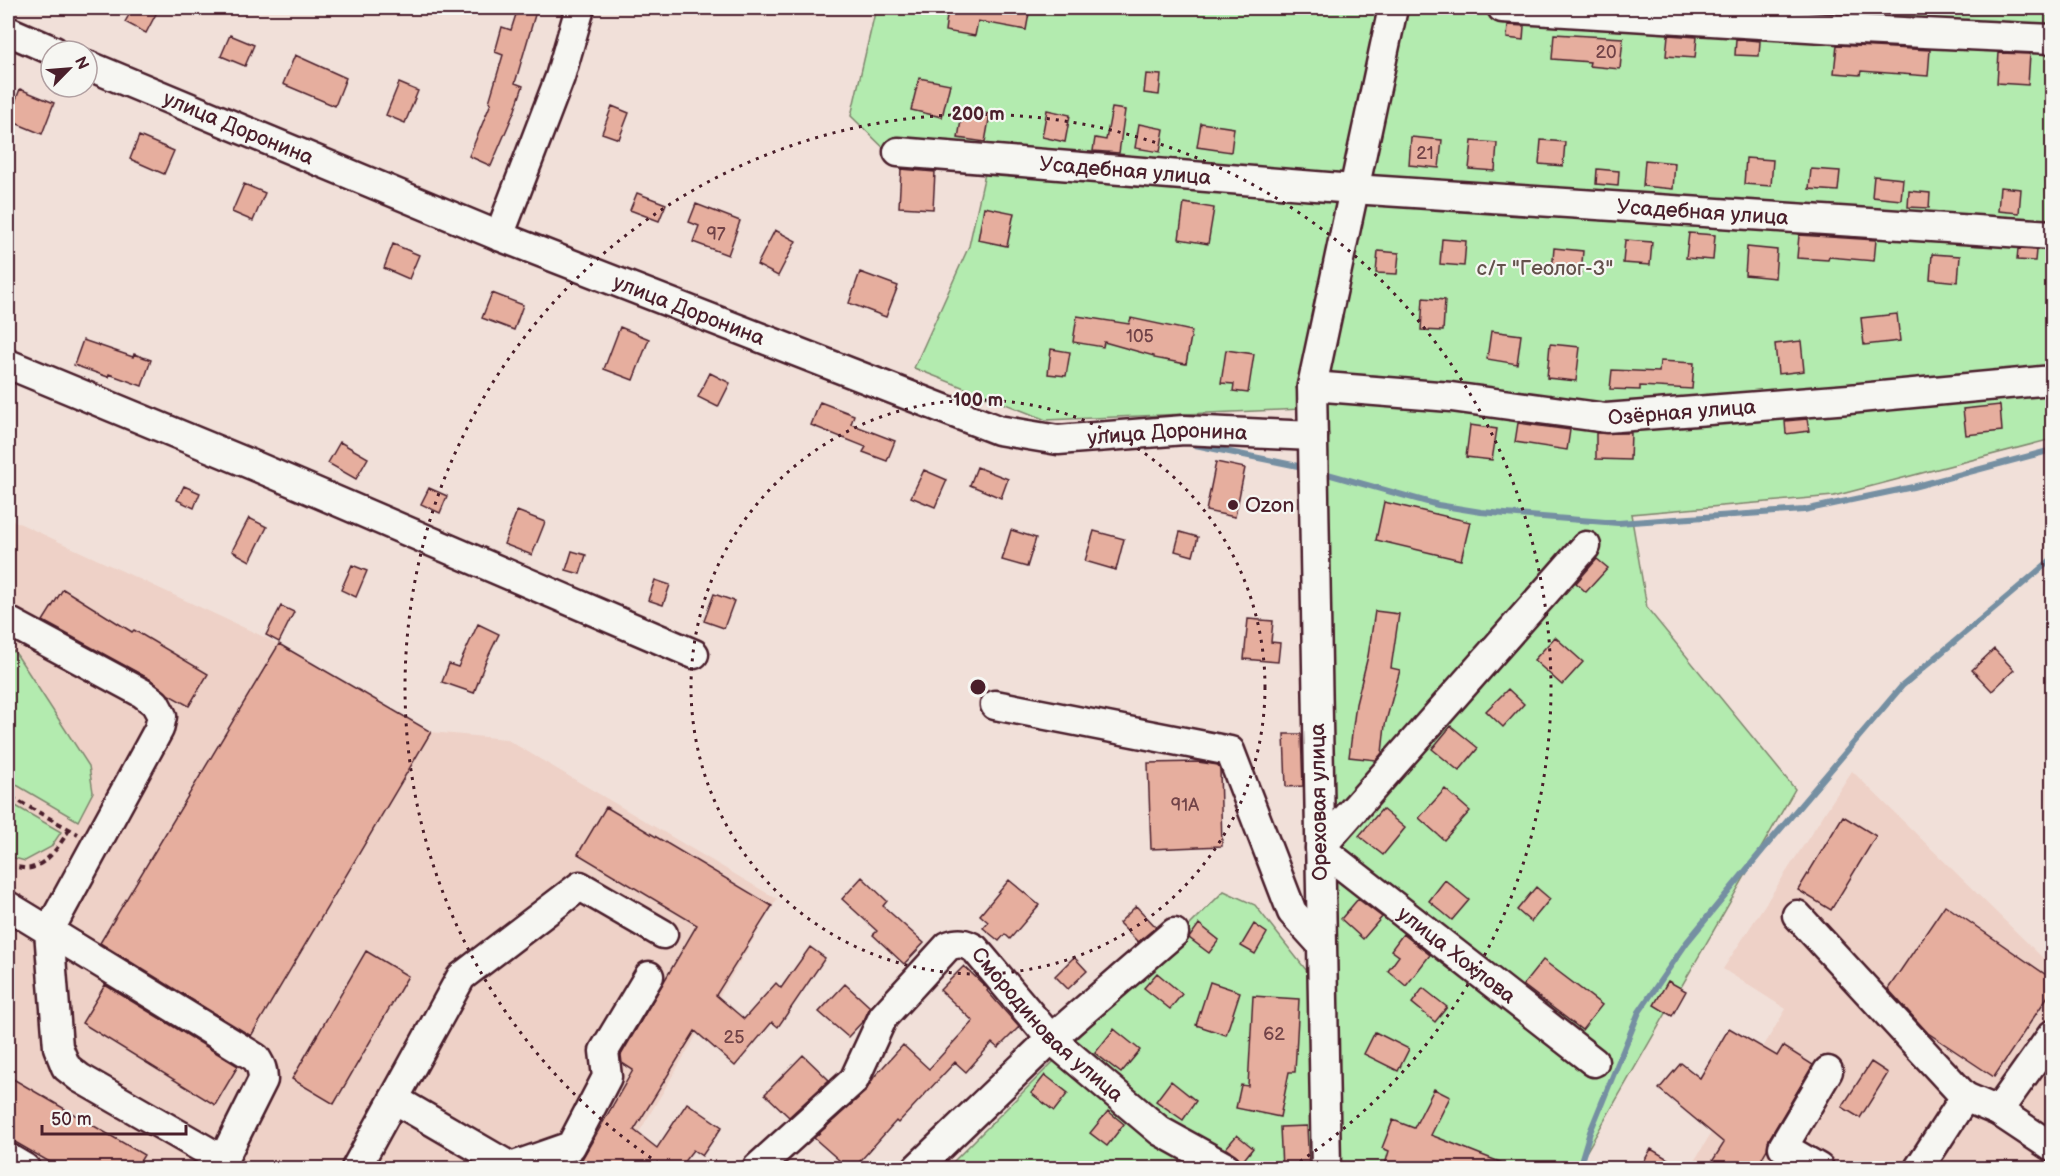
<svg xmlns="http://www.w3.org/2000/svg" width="2060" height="1176" viewBox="0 0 2060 1176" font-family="'Balsamiq Sans',sans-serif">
  <rect width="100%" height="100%" fill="#f1e0d9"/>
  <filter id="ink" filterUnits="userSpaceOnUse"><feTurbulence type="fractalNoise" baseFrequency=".0167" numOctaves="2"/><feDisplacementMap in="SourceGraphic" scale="12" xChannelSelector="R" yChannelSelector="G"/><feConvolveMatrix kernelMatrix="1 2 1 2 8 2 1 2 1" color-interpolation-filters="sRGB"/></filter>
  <g filter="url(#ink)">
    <path fill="#eed1c7" d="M8,518L279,644L431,732L506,739L777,899L618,1168H13L8,1165Z
      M1852,771L2052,967V1168H1690L1786,1009L1723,969Z"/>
    <path fill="#b3ebaf" stroke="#7e856d" stroke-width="1.5" d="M876,8H2052V439L1834,496L1631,514L1647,608L1795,789L1577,1168H947L1224,891L1255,905L1310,975L1324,408L1046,420L914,368L969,246L986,169L897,161L851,116Z
      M8,646L17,655L89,766L93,792L78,821L8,780Z
      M14,805L61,832L51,847L25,861L11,857L8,860V817Z"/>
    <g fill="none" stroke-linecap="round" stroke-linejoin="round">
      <path stroke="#758fa2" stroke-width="6" d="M1195,445L1298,466
        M1324,473L1438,505L1481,512L1618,523L1804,510L1913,487L2052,450
        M1579,1168L1590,1132L1639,1012L1687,942L1766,846L1902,686L2052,559"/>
    </g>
    <path fill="#e6ae9e" stroke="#4a1f2b" stroke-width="1.5" d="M133,8H159L146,33L125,22Z
      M518,8H537L515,83L523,86L515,110L491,166L469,156L491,103L489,102L503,55L495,52L502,27L511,30Z
      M948,8H1030L1026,30L978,21L975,36L945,31Z
      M1508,25L1524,26L1523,40L1507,38Z
      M1554,34L1623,38L1620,69L1589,66L1590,62L1552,59Z
      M230,35L254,45L245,66L221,56Z
      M1668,35L1697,37L1695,58L1666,56Z
      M1736,39L1760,41L1759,56L1735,55Z
      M1837,45L1930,50L1928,76L1861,71L1860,75L1834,73Z
      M1999,53L2030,54L2028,85L1997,83Z
      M295,55L346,78L335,106L283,84Z
      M1146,74L1161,75L1159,95L1144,93Z
      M919,78L950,84L942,117L911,110Z
      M399,83L418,91L405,123L386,115Z
      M20,89L54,103L42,134L8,120Z
      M612,106L629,113L619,139L602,133Z
      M1112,108L1125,110L1119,153L1093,151L1095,138L1106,140Z
      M963,109L990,114L985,142L958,138Z
      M1047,110L1070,115L1065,142L1042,137Z
      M1201,123L1234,128L1231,152L1197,147Z
      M1139,124L1164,129L1160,152L1135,148Z
      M139,136L174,151L164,174L130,159Z
      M1411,137L1442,140L1439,168L1409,165Z
      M1541,140L1565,142L1563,166L1539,164Z
      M1472,141L1497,143L1495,171L1469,169Z
      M1746,158L1773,160L1771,186L1744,184Z
      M1645,160L1675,163L1673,189L1643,186Z
      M901,169L935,172L933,209L899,207Z
      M1597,169L1619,171L1618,186L1596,184Z
      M1811,169L1840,171L1838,191L1809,189Z
      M1874,176L1903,179L1901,200L1872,197Z
      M244,184L265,193L253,221L232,212Z
      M2000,187L2021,189L2019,213L1998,211Z
      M1909,191L1930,193L1929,208L1908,207Z
      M637,193L666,204L659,221L630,210Z
      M1184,203L1214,208L1208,244L1179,239Z
      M696,204L740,221L728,255L693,242L699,226L689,222Z
      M984,207L1014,213L1007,246L978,240Z
      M775,230L796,241L778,276L757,265Z
      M1689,233L1715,235L1713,260L1686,258Z
      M1799,235L1876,240L1874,261L1829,257L1828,260L1797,258Z
      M1442,239L1466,241L1464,266L1440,264Z
      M1625,240L1652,242L1650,265L1623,263Z
      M393,244L419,255L409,279L384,268Z
      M1747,247L1777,250L1775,278L1745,275Z
      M1554,248L1583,251L1581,274L1552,272Z
      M2018,249L2036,250L2035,261L2017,260Z
      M1378,251L1399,253L1397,274L1376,273Z
      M1932,254L1960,256L1958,282L1930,279Z
      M860,272L898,286L886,317L849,303Z
      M492,293L523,305L514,330L482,318Z
      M1423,298L1445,300L1443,331L1421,330Z
      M1897,314L1900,341L1864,345L1861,318Z
      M1077,316L1129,324L1131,318L1192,331L1186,364L1154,358V356L1104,342L1103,347L1073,342Z
      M620,327L649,339L633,380L604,369Z
      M1491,331L1521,335L1517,364L1487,359Z
      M83,340L133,357L134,354L151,360L142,386L109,374L108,377L74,365Z
      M1801,341L1804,371L1778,374L1775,344Z
      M1550,344L1580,347L1576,381L1547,378Z
      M1051,349L1070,352L1066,376L1048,374Z
      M1226,350L1254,354L1248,393L1233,391L1234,384L1221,383Z
      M1660,361L1694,363L1692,389L1640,386V390L1610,389L1612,370L1659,372Z
      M710,373L730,383L718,407L698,397Z
      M820,402L854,415L851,424L895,441L887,461L863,452L866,447L811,425Z
      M2000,405L2002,431L1966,435L1963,409Z
      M1807,419L1809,431L1786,434L1785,421Z
      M1518,423L1570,430L1567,450L1515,442Z
      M1470,425L1497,429L1492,460L1466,457Z
      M1596,433H1631L1630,460L1596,459Z
      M340,442L368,458L356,479L328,463Z
      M1216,462L1245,468L1235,517L1206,511Z
      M977,467L1008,479L1001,498L970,485Z
      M924,470L947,480L935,507L911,497Z
      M184,486L200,493L194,508L177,500Z
      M429,488L447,496L440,513L421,504Z
      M1384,502L1470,522L1461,560L1376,540Z
      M517,511L545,522L532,555L504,544Z
      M249,518L267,527L250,561L232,551Z
      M1011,530L1036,538L1027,567L1002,560Z
      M1094,531L1124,539L1116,570L1085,561Z
      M1180,532L1198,537L1193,556L1175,551Z
      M572,551L586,555L580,574L566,570Z
      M1597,559L1608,568L1586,592L1576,583Z
      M352,565L367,571L356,597L341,590Z
      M655,580L670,585L663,605L648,600Z
      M63,589L132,632L134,630L208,674L189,706L169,695L150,679L43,621Z
      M714,594L734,601L724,628L704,621Z
      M281,606L294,612L279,642L266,635Z
      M1375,611L1399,614L1391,668L1400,670L1385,725L1382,753L1376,760L1349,757L1356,704L1368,656Z
      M1248,619L1273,621L1271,642L1280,643L1278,662L1244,659Z
      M478,624L499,634L485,663L474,693L442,682L449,664L458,667Z
      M1555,637L1583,662L1562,685L1534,660Z
      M279,644L431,732L251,1036L100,943Z
      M1994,649L2014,670L1992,691L1972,670Z
      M1508,689L1524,704L1503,727L1486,711Z
      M1451,726L1478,748L1459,771L1432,749Z
      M1284,734H1301L1303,786L1286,787Z
      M1198,762L1218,765L1220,770L1222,846L1151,849L1148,763Z
      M1445,789L1470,811L1444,840L1419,818Z
      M606,807L772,906L716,995L744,1019L776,983L781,988L810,947L825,958L778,1027L772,1022L735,1066L695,1031L634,1130L657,1148L687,1103L722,1127L702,1156L693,1150L679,1168H577L633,1070L622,1063L621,1055L697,925L578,854Z
      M1382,809L1405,828L1383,855L1359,836Z
      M1843,816L1876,836L1831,910L1798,890Z
      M862,877L887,901L883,906L924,943L904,964L873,935L877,931L842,899Z
      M1009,880L1039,905L1010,939L1005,934L999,941L983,928L988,922L980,915Z
      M1445,880L1469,900L1452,920L1429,901Z
      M1536,887L1550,899L1531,922L1517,910Z
      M1358,899L1382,917L1363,939L1341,919Z
      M1945,905L2052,979V990L1994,1077L1928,1033L1888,989Z
      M1136,906L1156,927L1138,942L1119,923Z
      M1199,924L1219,940L1209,953L1189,938Z
      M1254,924L1267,933L1255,954L1241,946Z
      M1403,934L1430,955L1406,986L1388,971L1399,956L1391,950Z
      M366,951L408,976L334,1104L292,1079Z
      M1074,957L1087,971L1068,989L1055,976Z
      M1543,960L1602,1005L1582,1030L1523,985Z
      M964,966L988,989L987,991L1019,1027L998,1048L992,1043L966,1072L955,1062L898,1123L896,1121L854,1168H848L814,1138L865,1092L874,1077L903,1045L929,1069L973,1021L940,990Z
      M1157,973L1182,994L1170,1009L1144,988Z
      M1668,981L1686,991L1672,1016L1654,1005Z
      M1210,982L1240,992L1226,1035L1196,1025Z
      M845,984L870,1007L864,1020L848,1037L819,1012Z
      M105,985L238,1066L215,1105L82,1023Z
      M1423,988L1447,1007L1435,1022L1412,1003Z
      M1253,996L1299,999L1295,1072H1289L1280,1117L1236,1108L1241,1085L1248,1086Z
      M1729,1028L1777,1056L1783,1046L1813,1065L1769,1139L1767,1149L1762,1158L1779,1168H1708L1724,1143L1659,1089L1681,1063L1700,1078Z
      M1114,1029L1140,1050L1121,1073L1095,1053Z
      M1375,1032L1409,1049L1398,1071L1364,1054Z
      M803,1055L829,1080L789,1117L765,1094Z
      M1871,1062L1888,1073L1860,1118L1842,1107Z
      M1045,1075L1068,1093L1054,1111L1031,1093Z
      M8,1076L144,1155L136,1168H60L8,1138Z
      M1171,1081L1196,1101L1183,1120L1156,1101Z
      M1434,1089L1450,1097L1431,1135L1515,1168H1384L1389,1151L1382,1148L1393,1120L1414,1128Z
      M1108,1111L1124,1124L1107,1146L1090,1133Z
      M1307,1126L1309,1168H1282L1280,1127Z
      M1237,1135L1253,1148L1242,1162L1235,1154L1226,1148Z
      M1651,1149L1683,1168H1640Z"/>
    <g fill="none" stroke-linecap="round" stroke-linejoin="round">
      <defs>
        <g id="minor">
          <path d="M1502,8L1839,29L2052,39"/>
          <path d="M8,31L54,51"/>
          <path id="s1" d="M87,65L499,236L998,430L1058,440L1184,430L1313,436"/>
          <path id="s2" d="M898,152L1353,189L2052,235"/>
          <path d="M499,236L560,77L580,8"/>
          <path d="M8,364L255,466L694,654"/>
          <path id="s3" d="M1312,386L1451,397L1606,418L1849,399L2052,380"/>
          <path id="s4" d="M1586,546L1320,848L1594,1062"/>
          <path d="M8,621L142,693L155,703L162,716L159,729L49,931L256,1058C261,1066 263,1070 263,1080L219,1168"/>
          <path d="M995,705L1230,751L1292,912L1321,944"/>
          <path d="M8,906L49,931L58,1047L66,1067L80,1078L223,1160"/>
          <path d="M1797,915L1965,1097L1919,1168"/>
          <path d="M1965,1097L1998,1111L2052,1147"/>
          <path d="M394,1099L511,1167L510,1168"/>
          <path d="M1998,1111L2052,1035"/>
          <path d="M8,1158L25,1168"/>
          <path d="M511,1167L571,1146L607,1077L604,1051L649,976"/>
          <path d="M356,1168L461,977L580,886L663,934"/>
          <path id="s5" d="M757,1168L854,1080L883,1017L948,946C959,942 965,943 975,949L1051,1039L1160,1131L1227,1168"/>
          <path d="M917,1168L1051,1039L1174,933"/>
          <path d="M1326,1168L1312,386L1393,8"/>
          <path d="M1819,1168L1783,1147L1828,1071"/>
        </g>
      </defs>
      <use href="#minor" stroke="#4a1f2b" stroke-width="33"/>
      <path stroke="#4a1f2b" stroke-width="4" stroke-dasharray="6 4.5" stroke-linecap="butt" d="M8,795L11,797L8,802
        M11,797L78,834
        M8,869C16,864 23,870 31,868C50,862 60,844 69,830"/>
      <use href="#minor" stroke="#f6f6f2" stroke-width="28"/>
    </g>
  </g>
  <g fill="none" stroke="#4a1f2b" stroke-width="3" stroke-dasharray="3 6">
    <circle cx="978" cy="687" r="287"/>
    <path d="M666 1168A573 573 0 1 1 1290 1168"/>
  </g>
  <circle fill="#4a1f2b" stroke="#f6f6f2" stroke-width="2" cx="1233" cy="505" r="6"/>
  <g text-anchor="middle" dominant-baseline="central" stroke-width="4.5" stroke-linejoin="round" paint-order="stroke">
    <g font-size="18" fill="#714348">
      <text x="1606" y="52">20</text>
      <text x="1425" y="153">21</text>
      <text x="716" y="234">97</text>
      <text x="1140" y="336">105</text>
      <text x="1185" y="805">91А</text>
      <text x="1274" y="1034">62</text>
      <text x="734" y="1037">25</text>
    </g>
    <g font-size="21" fill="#4a1f2b" stroke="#f6f6f2">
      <text stroke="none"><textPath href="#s1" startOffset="164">улица Доронина</textPath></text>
      <text stroke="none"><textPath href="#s2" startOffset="228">Усадебная улица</textPath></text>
      <text stroke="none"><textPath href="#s2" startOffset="807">Усадебная улица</textPath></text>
      <text stroke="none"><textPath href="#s1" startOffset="650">улица Доронина</textPath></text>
      <text stroke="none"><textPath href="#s3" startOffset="372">Озёрная улица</textPath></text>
      <text stroke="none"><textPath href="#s1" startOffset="1152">улица Доронина</textPath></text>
      <text transform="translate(1319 802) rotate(-91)">Ореховая улица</text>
      <text stroke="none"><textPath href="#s4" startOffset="576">улица Хохлова</textPath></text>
      <text stroke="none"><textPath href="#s5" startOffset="430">Смородиновая улица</textPath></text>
    </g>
    <g font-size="21" fill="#64524c" stroke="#f6f6f2">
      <text x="1545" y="268">с/т "Геолог-3"</text>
    </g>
    <g font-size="21" fill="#4a1f2b" stroke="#f6f6f2" text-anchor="start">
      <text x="1245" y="505">Ozon</text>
    </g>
  </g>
  <circle cx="978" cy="687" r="9" fill="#4a1f2b" stroke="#f6f6f2" stroke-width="3"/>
  <g font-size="18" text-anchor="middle" font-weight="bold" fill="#4a1f2b" stroke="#f6f6f2" stroke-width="4.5" stroke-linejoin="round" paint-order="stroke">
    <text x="978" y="120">200 m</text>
    <text x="978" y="406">100 m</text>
  </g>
  <rect width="2060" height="1176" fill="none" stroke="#f6f6f2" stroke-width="30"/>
  <rect x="15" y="15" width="2030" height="1146" fill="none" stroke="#4a1f2b" stroke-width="2" filter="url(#ink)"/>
  <g transform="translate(69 69) rotate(65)"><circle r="28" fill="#f6f6f2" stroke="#b1a0a2" stroke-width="1.5"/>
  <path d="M0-4.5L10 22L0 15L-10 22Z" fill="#4a1f2b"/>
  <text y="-9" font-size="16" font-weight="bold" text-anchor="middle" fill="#4a1f2b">N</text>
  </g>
  <path d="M42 1125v9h144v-9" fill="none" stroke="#4a1f2b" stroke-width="3"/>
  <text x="51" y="1125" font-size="18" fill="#4a1f2b" stroke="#f6f6f2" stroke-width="4.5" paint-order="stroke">50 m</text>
</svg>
